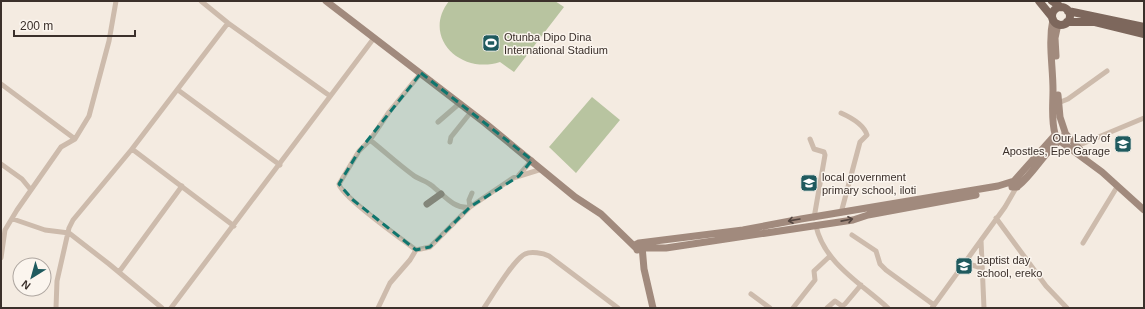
<svg xmlns="http://www.w3.org/2000/svg" width="1145" height="309" viewBox="0 0 1145 309" font-family="Helvetica,sans-serif">
  <rect width="100%" height="100%" fill="#f4ebe1"/>
  <path fill="#b8c4a0" d="M449,1H555L564,7L514,72L500,62C461,75 421,37 449,1Z
    M592,97L620,120L576,173L549,147Z"/>
  <g fill="none" stroke-linecap="round" stroke-linejoin="round">
    <path stroke="#cdbbac" stroke-width="5" d="M201,1L228,23L330,96
      M1,84L75,139
      M178,90L280,165
      M1058,103L1068,99L1107,71
      M438,122L460,103
      M810,139L814,149L824,152L825,155L814,218
      M370,140C384,151 398,164 413,175C418,179 426,181 431,185C443,194 454,210 470,207L469,200L472,193
      M450,142L451,137L471,112
      M1077,146L1144,118
      M132,149L234,226
      M1,164L22,179L31,190
      M519,175L532,160
      M841,213L860,142L867,135C864,125 850,117 841,113
      M996,218L1046,286L1067,308
      M13,219L45,230L69,233L109,264L162,308
      M816,226C824,263 862,284 888,308
      M852,235L876,251L880,264L886,270L934,305
      M981,240L984,308
      M1083,243L1117,187
      M416,250C403,240 341,196 339,184L359,151L370,140L389,112L421,73
      M1,258L5,230L17,210L61,147L75,139L89,116L109,41L116,1
      M965,263L982,268
      M119,272L182,186
      M751,294L770,308
      M56,308L57,281L69,228L73,220L132,149L228,23
      M171,308L374,38
      M378,308L390,283L410,260L416,250L430,247L470,207L513,178L542,169
      M484,308C492,296 514,259 525,254C531,251 543,253 549,256L618,308
      M793,308L815,280L814,271L830,256
      M827,308L835,301L842,306L845,304L861,285
      M932,308L1005,207L1016,188"/>
    <path stroke="#a18a7d" stroke-width="7" d="M326,1L485,123L575,197L601,214L635,247
      M1053,19C1048,43 1053,66 1053,90C1053,105 1051,119 1055,134
      M1056,56L1055,38L1058,24
      M1058,95L1060,117L1065,132
      M1065,133L1085,155
      M1060,141L1102,172L1144,210
      M1014,181L1055,135
      M1018,186C1034,173 1043,154 1059,141
      M427,204L441,194
      M639,243L743,230L801,219L998,186L1014,181L1017,183V187H1012V182
      M645,248H666L853,220L868,215L976,195
      M642,249L637,250L635,245L639,243L642,246L644,269L653,308"/>
    <path stroke="#7d675c" stroke-width="8" d="M1039,1L1052,17
      M1052,1L1061,7
      M1052 16a9 9 0 1 1 18 0a9 9 0 1 1-18 0Z
      M1068,11L1144,27
      M1067,22H1095L1144,34"/>
  </g>
  <defs><path id="oneway-shaft" d="M-6 0H5M1.5-3L5.5 0L1.5 3" fill="none" stroke-width="1.6" stroke-linecap="round" stroke-linejoin="round"/></defs>
  <g stroke="#544640">
    <use href="#oneway-shaft" transform="translate(794 220) rotate(170)"/>
    <use href="#oneway-shaft" transform="translate(847 220) rotate(-11)"/>
  </g>
  <path fill="#0f766e" fill-opacity="0.2" stroke="#0f766e" stroke-width="3" stroke-dasharray="8 5" stroke-linejoin="round" d="M421,73L532,160L519,176L470,207L430,247L416,250L353,200L339,184L359,151Z"/>
  <defs>
    <symbol id="stadium-square" viewBox="-11 -11 22 22"><rect x="-9" y="-9" width="18" height="18" rx="4" fill="#1f5a5e" stroke="#fbf5ee"/><path d="M0-5a6.5 5 0 1 0 0 10a6.5 5 0 1 0 0-10ZM-3.5-1.8h7v3.6h-7Z" fill="#fff"/></symbol>
    <symbol id="school-square" viewBox="-11 -11 22 22"><rect x="-9" y="-9" width="18" height="18" rx="4" fill="#1f5a5e" stroke="#fbf5ee"/><path d="M0-5L7-2L0 1L-7-2ZM-4 1L0 2.5L4 1V4Q0 6-4 4Z" fill="#fff"/></symbol>
  </defs>
  <g fill-rule="evenodd">
    <use href="#stadium-square" x="481" y="33" width="20" height="20"/>
    <use href="#school-square" x="1113" y="134" width="20" height="20"/>
    <use href="#school-square" x="799" y="173" width="20" height="20"/>
    <use href="#school-square" x="954" y="256" width="20" height="20"/>
  </g>
  <g text-anchor="middle" dominant-baseline="central" stroke-width="3" stroke-linejoin="round" paint-order="stroke">
    <g font-size="11" fill="#3b302b" stroke="#fbf5ee" text-anchor="start">
      <text x="504" y="37">Otunba Dipo Dina<tspan x="504" dy="13">International Stadium</tspan></text>
      <text x="1110" y="138" text-anchor="end">Our Lady of<tspan x="1110" dy="13">Apostles, Epe Garage</tspan></text>
      <text x="822" y="177">local government<tspan x="822" dy="13">primary school, iloti</tspan></text>
      <text x="977" y="260">baptist day<tspan x="977" dy="13">school, ereko</tspan></text>
    </g>
  </g>
  <rect width="1145" height="309" fill="none" stroke="#3b302b" stroke-width="4"/>
  <g transform="translate(32 277) rotate(217)"><circle r="19" fill="#fbf5ee" stroke="#aea6a0"/>
  <path d="M0-3L7 15L0 10L-7 15Z" fill="#1f5a5e"/>
  <text y="-6" font-size="11" font-weight="bold" text-anchor="middle" fill="#3b302b">N</text>
  </g>
  <path d="M14 30v6h121v-6" fill="none" stroke="#3b302b" stroke-width="2"/>
  <text x="20" y="30" font-size="12" fill="#3b302b" stroke="#fbf5ee" stroke-width="3" paint-order="stroke">200 m</text>
</svg>
